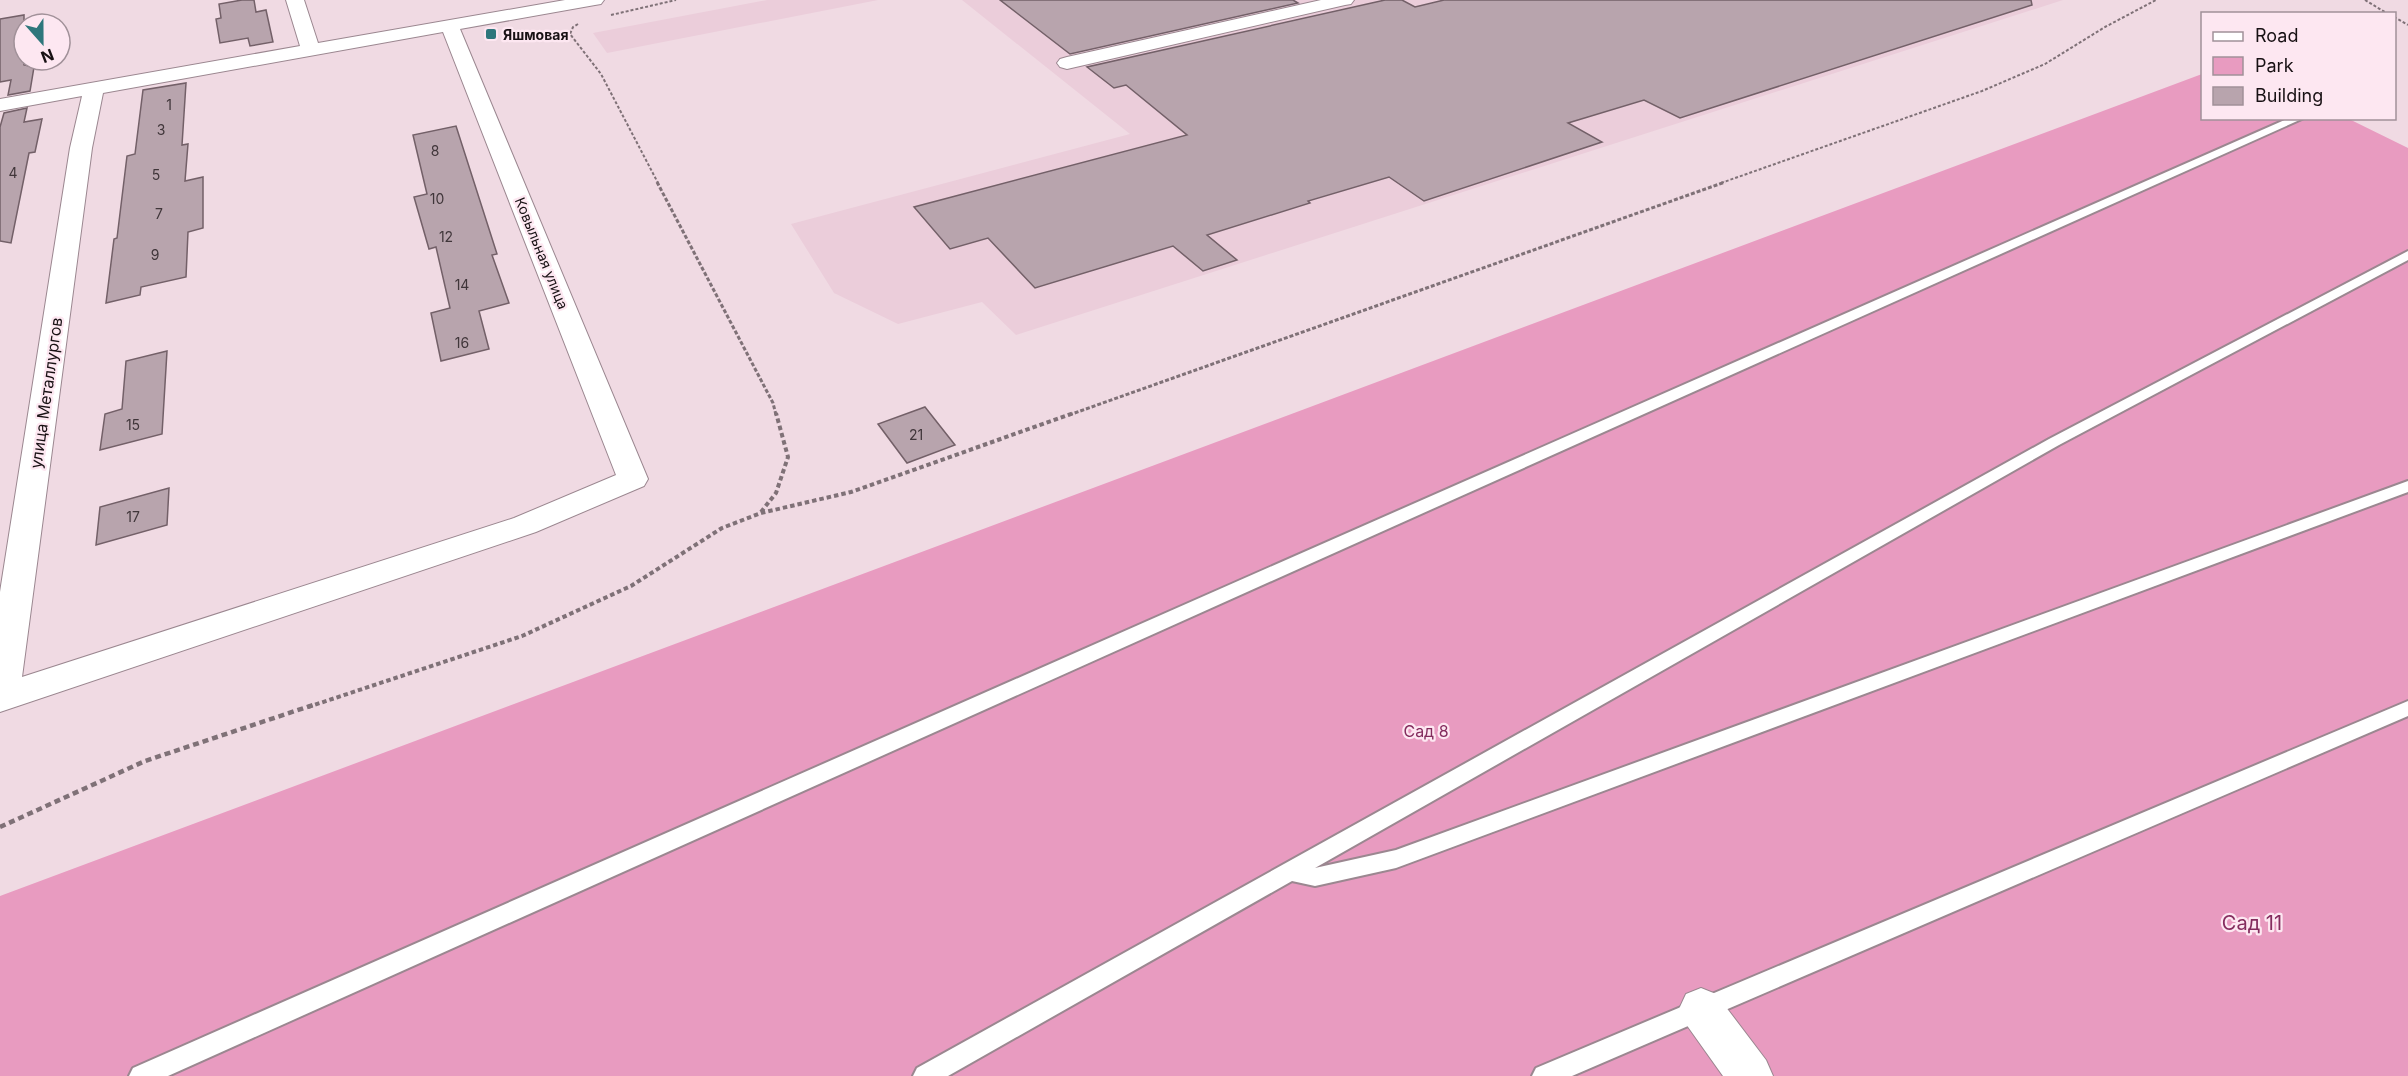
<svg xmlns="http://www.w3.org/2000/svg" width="2408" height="1076" viewBox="0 0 2408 1076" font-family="Inter,sans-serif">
  <rect width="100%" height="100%" fill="#f0dae3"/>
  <path fill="#ebcdda" d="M767,0H878L607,53L593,33Z
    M962,0H2063L1016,335L982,302L898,324L834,293L791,224L1130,134Z"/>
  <path fill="#e89bc0" d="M2202,74V118L2349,119L2408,148V1076H0V896Z"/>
  <path fill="#b8a4ad" stroke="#736068" stroke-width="1.5" d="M242,0H254L256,12L266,10L273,42L250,46L248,38L220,43L216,19L221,18L219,4Z
    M1000,0H1293L1298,3L1070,54Z
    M1385,0H1402L1415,7L1444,0H2031L2032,5L1680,118L1644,100L1568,123L1602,142L1424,201L1389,177L1308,201L1310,203L1207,235L1237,260L1203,271L1173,246L1035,288L988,238L950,249L914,207L1187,135L1126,85L1114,88L1087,67Z
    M24,15V65L34,67L30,91L8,95L11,80L0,82V19Z
    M186,83L182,145L188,144L185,181L203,177V228L188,232L186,277L141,287L140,295L106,303L114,239L117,238L127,156L135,154L143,90Z
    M27,108L24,122L42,119L35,152L29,153L11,243L0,241V127L4,113Z
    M456,126L497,254L492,255L509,303L479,311L489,349L441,361L431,313L450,308L436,247L429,249L414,197L427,194L413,135Z
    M167,351L162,434L100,450L105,414L122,409L126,361Z
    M925,407L955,445L907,463L878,424Z
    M169,488L167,525L96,545L100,507Z"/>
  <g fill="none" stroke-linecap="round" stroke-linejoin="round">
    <defs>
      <path id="lane" d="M2289,118H2304L168,1076H129L133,1068Z
        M2408,251V260L2059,445L1315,868L1396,850L2408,481V492L1396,868L1315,886L1292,881L948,1076H913L917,1068L2049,439Z
        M2408,701V716L1572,1076H1532L1536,1068Z"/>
      <path id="street" d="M286,0H304L318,43L565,0H604L601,4L595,5L460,29L648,479L644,486L536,532L0,712V592L70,148L82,96L0,111V99L300,46ZM443,32L616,475L514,518L22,677L92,148L103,93Z
        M1321,0H1354L1351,4L1345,5L1067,69L1060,67L1057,63L1060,59L1067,57Z
        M1701,988L1716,994L1766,1060L1773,1076H1723L1686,1024L1679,1009L1686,994Z"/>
    </defs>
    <use href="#lane" stroke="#9b8790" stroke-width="4"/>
    <use href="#street" stroke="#9b8790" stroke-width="2"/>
    <path stroke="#7f7177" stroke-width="2" stroke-dasharray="3 2" stroke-linecap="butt" d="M2365,0L2388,14
      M611,15L676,0
      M2394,17L2408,25
      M578,24L573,27L570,34L601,74L658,183
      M1721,183L1982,91L2045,64L2105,27L2156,0"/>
    <path stroke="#7f7177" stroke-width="3" stroke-dasharray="4 2" stroke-linecap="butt" d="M657,182L773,403L776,415
      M1069,415L1725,182"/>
    <path stroke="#7f7177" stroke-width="4" stroke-dasharray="4.5 3" stroke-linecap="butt" d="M761,512L776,493L788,457L776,413
      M308,707L522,636L631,586L722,528L761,513L851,492L1074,413"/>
    <path stroke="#7f7177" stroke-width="4.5" stroke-dasharray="6 4" stroke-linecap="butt" d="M0,827L145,761L313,705"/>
    <use href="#lane" fill="#fff" fill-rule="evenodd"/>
    <use href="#street" fill="#fff" fill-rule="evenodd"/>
  </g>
  <rect fill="#2e777c" stroke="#fde7f1" stroke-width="2" x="485" y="28" width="12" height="12" rx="3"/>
  <g text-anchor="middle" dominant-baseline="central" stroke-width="4.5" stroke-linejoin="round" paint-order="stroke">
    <g font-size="14" font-weight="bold" fill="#181114" stroke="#fde7f1" text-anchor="start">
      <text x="503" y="34">Яшмовая</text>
    </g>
    <g font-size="14" fill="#40363a">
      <text x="169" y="104">1</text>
      <text x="161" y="129">3</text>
      <text x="435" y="150">8</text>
      <text x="13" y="172">4</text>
      <text x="156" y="174">5</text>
      <text x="437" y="198">10</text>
      <text x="159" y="213">7</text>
      <text x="446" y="236">12</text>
      <text x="155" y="254">9</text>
      <text x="462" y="284">14</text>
      <text x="462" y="342">16</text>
      <text x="133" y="424">15</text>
      <text x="916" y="434">21</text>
      <text x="133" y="516">17</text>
    </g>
    <g font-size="14" fill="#181114" stroke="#fde7f1">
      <text transform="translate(542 253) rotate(68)">Ковыльная улица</text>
    </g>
    <g font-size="16" fill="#181114" stroke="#fde7f1">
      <text transform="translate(46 393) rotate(-82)">улица Металлургов</text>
    </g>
    <g font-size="16" fill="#842c5e" stroke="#fde7f1">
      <text x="1426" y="731">Сад 8</text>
    </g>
    <g font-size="20" fill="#842c5e" stroke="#fde7f1">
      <text x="2252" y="923">Сад 11</text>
    </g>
  </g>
  <rect x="2201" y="12" width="195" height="108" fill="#fde7f1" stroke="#a19199" stroke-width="1.5"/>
  <rect x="2213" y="32" width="30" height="9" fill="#ffffff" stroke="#a19199" stroke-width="1.5"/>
  <text x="2255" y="42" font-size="18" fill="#181114">Road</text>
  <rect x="2213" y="57" width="30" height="18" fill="#e89bc0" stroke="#a19199" stroke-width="1.5"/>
  <text x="2255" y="72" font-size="18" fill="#181114">Park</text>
  <rect x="2213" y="87" width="30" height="18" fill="#b8a4ad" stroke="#a19199" stroke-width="1.5"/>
  <text x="2255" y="102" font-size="18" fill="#181114">Building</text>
  <g transform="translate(42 42) rotate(159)"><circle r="28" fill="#fde7f1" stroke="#a19199" stroke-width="1.5"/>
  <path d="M0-4.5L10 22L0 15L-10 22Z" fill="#2e777c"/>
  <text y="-9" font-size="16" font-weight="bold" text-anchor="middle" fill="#181114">N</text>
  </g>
</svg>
